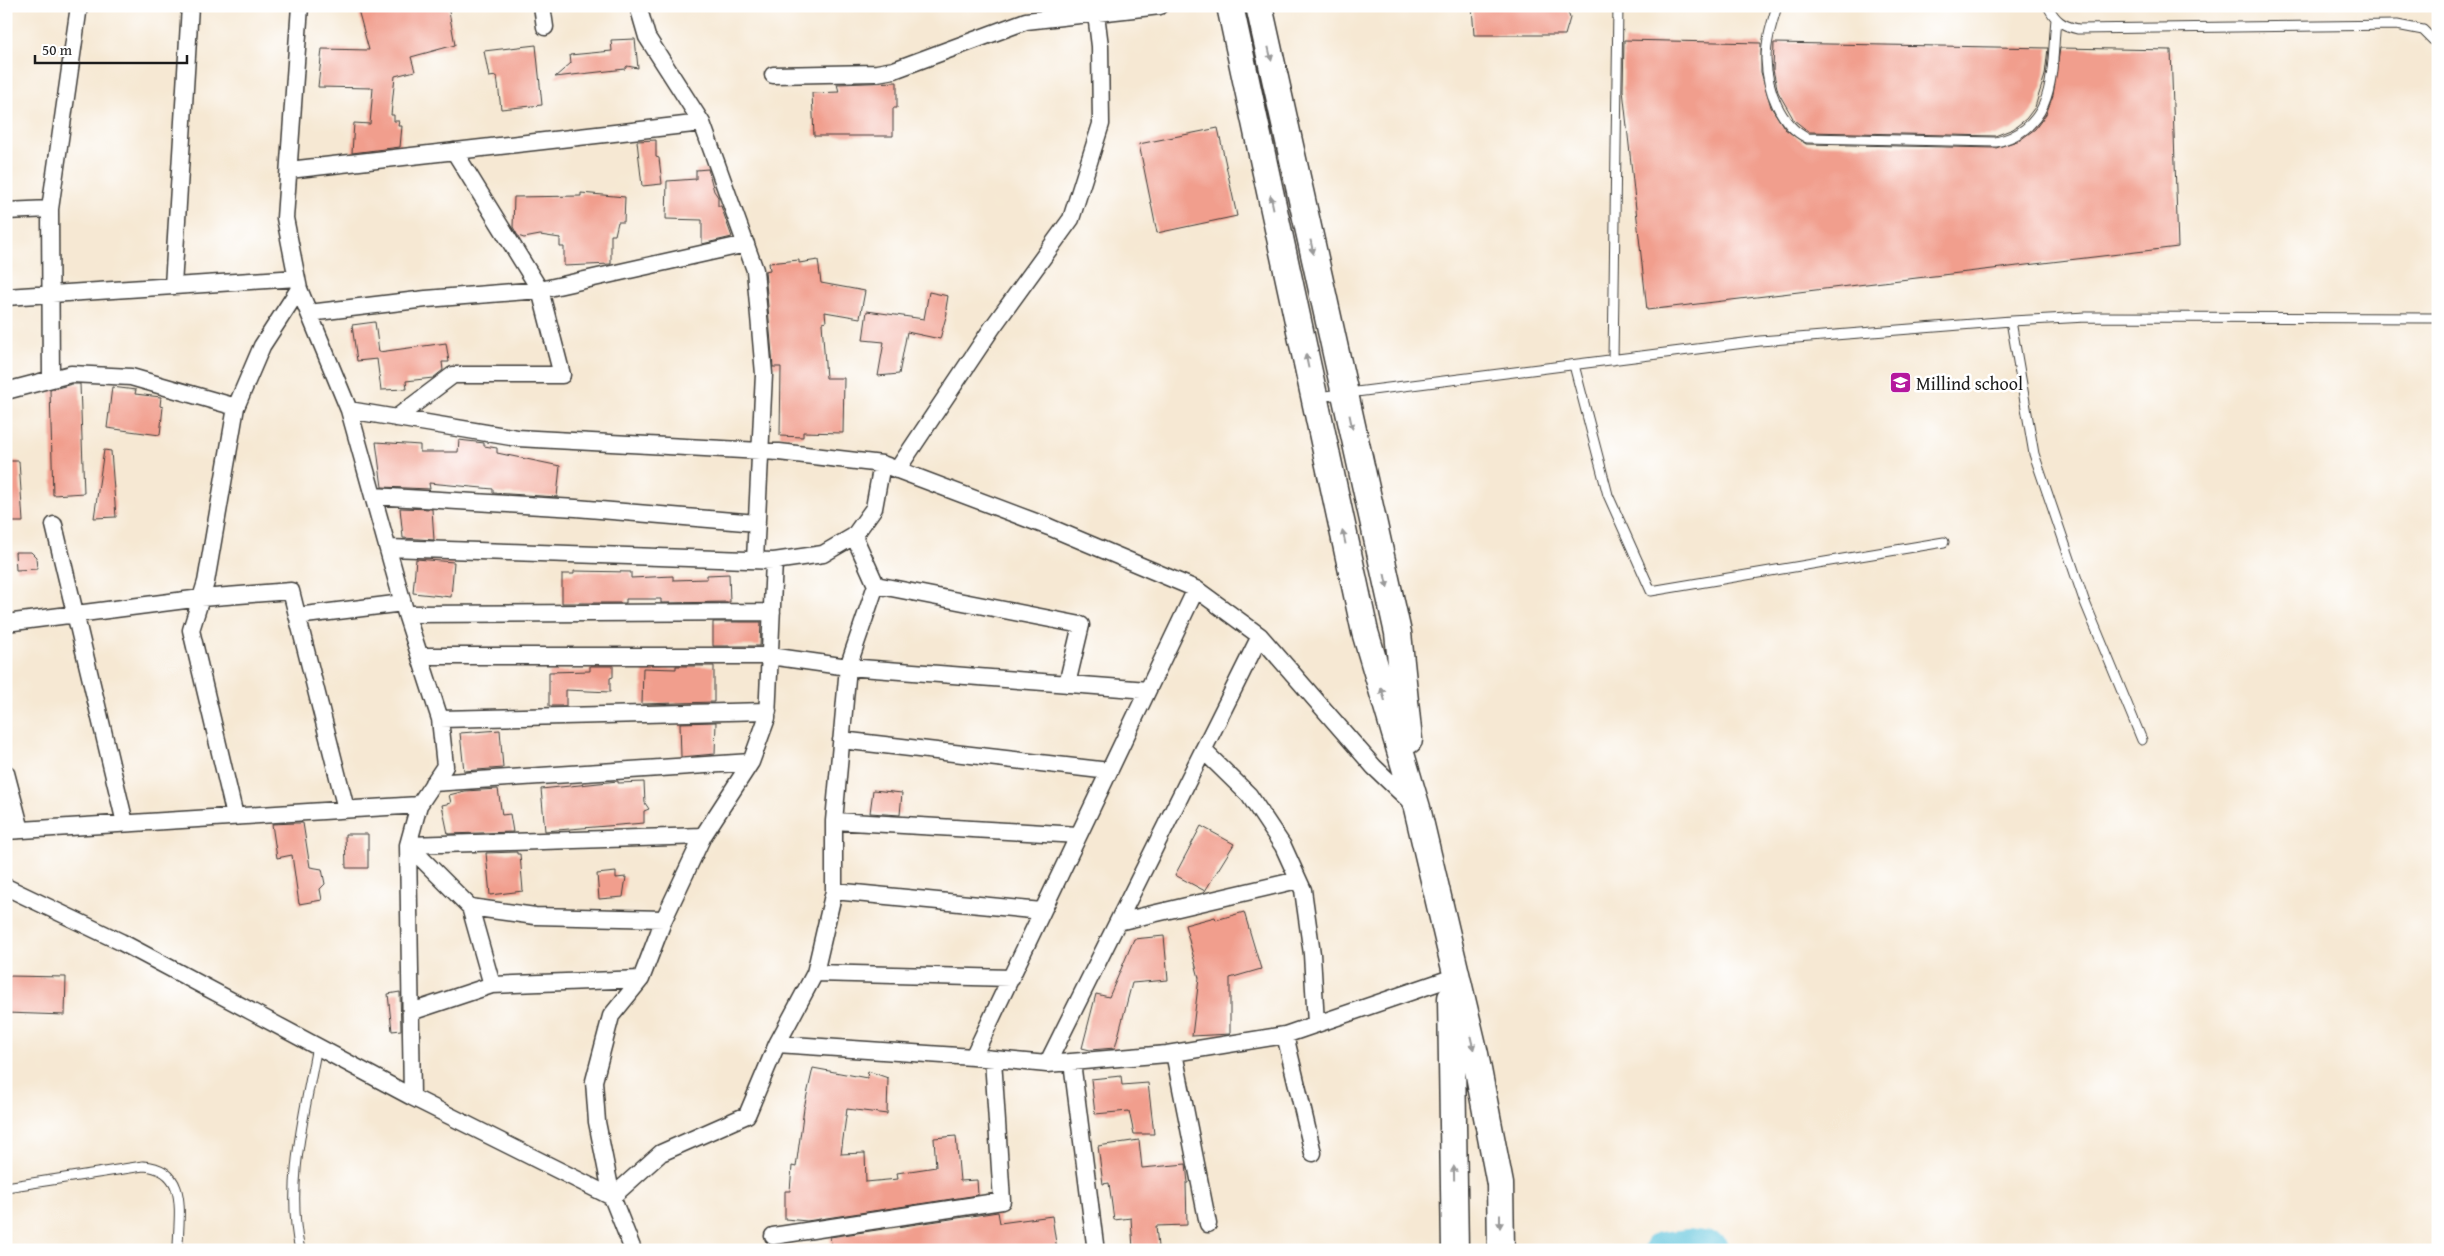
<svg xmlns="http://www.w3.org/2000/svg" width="2444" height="1256" viewBox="0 0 2444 1256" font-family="'Gentium Book Plus',serif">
  <rect width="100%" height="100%" fill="#fff"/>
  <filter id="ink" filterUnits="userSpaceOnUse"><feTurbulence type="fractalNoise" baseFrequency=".02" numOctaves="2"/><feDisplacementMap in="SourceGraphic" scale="10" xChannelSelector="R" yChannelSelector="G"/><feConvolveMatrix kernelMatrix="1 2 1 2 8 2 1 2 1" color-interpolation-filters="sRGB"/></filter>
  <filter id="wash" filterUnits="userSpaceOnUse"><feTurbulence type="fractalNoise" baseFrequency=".0096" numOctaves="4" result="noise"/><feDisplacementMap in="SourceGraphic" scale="20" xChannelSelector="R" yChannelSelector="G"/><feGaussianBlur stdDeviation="1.12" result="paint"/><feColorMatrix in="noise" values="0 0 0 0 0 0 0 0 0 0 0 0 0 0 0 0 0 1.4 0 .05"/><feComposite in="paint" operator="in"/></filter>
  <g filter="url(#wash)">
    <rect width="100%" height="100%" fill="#f6e8d3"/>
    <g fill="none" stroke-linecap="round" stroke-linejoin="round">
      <path stroke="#5cc2da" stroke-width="36" d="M1662,1250L1689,1247L1711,1250"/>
    </g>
    <g id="blocks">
      <path fill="#f19e8d" d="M357,6H448L455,45L411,57L415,71L395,76L391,115H394V121H399L398,126H402L400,147L352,153L354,123L370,124L373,88L318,87L322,49L369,50Z
        M1472,6H1566L1570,18L1565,35H1474Z
        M635,39L638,68L627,66L625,69L555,77L571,63L570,55L612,51L611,40Z
        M1624,40L1761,43V72L1771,107L1785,129L1806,144L1996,148L2020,140L2035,129L2046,114L2053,95L2060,48L2171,50L2178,247L1647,310L1623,90Z
        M1774,43L2048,48L2045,75L2035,107L2026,119L2013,129L1995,136L1809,132L1794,120L1778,92L1773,70Z
        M536,45L542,105L501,109L497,76L489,77L484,51Z
        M897,82V108H893V136H814L812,93L839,92L837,84Z
        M1218,128L1237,216L1157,233L1139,144Z
        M656,140V157L659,158L662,184L642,186L637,141Z
        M708,169L714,191L718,197V206H721L732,237L702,244V220L666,219L667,181L696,179V170Z
        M581,193L625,197L624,222H618L615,235H611V264L564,266V247H560V238L540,235L524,238L518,236L513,227L514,197L581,196Z
        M799,260V263L818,260L821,283L865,291L860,318L825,312L826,322L822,323L826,378H844L843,433L803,432V437L780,436L781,367H773L765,271L770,270L769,263Z
        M929,292L948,296L946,308L947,313L940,339L907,332L899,374L878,376L884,342L863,340L867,311L924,319Z
        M375,322L379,352L446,343L449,362H442L443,370L433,378L406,381L407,389L381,390L377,359L357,361L352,325Z
        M72,384H80L84,493L53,495L50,390Z
        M112,387L136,390L135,394L161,397L160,406L163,407L160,435L107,428Z
        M459,440L484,443V446L497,448V453L560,466L557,497L493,493V489L429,483L430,489L382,487L376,442L420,445V452H458Z
        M104,450L111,451L116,517L94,518Z
        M6,461H19L23,522H6Z
        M400,508L432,509L434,540L403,538Z
        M15,552H31L36,557L37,569L16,570Z
        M416,559L454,562L451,597L413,593Z
        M574,571L631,572V578L673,576V580L707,579V575L729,574L730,602L661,603V599H626V603H562V574H574Z
        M713,622H761L760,646H713Z
        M590,666H613V677L610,678V692L566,690V706H549V672L590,671Z
        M676,666H714V702L642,704L643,668L676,669Z
        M716,722L715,754L681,757L680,723Z
        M500,730L503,768L464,771L460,733Z
        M618,781V783L644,782L645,803L649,809L644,811V823L545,831L541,789Z
        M498,789L502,815L510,814L513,832L448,834L442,805L451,803L449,795L465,791Z
        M873,790L902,793L900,815L870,813Z
        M295,823H303L310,867L322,869L325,884L320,889L322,900L299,904L292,855L277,858L272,824Z
        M1201,826L1234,844L1205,891L1175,875Z
        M345,834H368V868H346Z
        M517,852V854H520L523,891L490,895L486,853Z
        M616,872V878L626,877L623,897L599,899L597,874Z
        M1244,912L1261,969L1230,978V1034L1192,1036L1199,978L1185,925L1215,917L1216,920Z
        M1164,936L1168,980L1132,983L1115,1048L1090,1050L1082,1048L1096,994L1109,997L1134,939Z
        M7,976L66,977L65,1015L6,1013Z
        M400,992L401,1030L392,1031L388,994Z
        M813,1068L867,1078L868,1071L888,1078L887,1114L847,1109L841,1154L865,1153L866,1182L898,1179L897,1173L936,1167L934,1138L956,1136L960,1181L977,1180L978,1195L807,1221L785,1219V1191H790L792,1166L796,1167L804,1108Z
        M1121,1076L1122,1085L1148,1083L1154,1134H1134L1129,1111L1095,1114L1091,1079Z
        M1139,1140L1142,1168L1186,1164L1188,1183H1186L1187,1225L1156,1226L1158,1247L1133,1249L1131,1218L1114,1220L1109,1183L1103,1184L1098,1146Z
        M998,1212L1000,1223L1052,1216L1057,1250H832L830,1237Z"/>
    </g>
  </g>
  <g filter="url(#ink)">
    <use href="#blocks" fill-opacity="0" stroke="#3d3b37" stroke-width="1"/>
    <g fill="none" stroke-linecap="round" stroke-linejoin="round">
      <defs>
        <path id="lane" d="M1777,6C1772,23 1766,41 1766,59C1767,89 1780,125 1807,138L1996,142C2058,128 2051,69 2056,19
          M2048,6C2055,21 2063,26 2078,29L2397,25L2423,30L2438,45
          M2011,321L2034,454L2084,600L2142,740
          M1613,360L1618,6
          M1574,365L1608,495L1651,591L1944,542
          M1317,397L1760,341L2011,321L2086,317L2438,318
          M6,1187L143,1166C190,1169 178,1215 178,1250
          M300,1250C285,1183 305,1113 317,1046"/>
        <path id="street" d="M300,6L285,218L299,289L349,410L406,614L440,719L445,766L419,805L408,845L412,1097
          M542,6L545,27
          M638,6L647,37L702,123L755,270L764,374L755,560
          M773,75L877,73L894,70L1026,21L1160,6
          M289,170L702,123
          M6,211L50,209
          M173,286L190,6
          M6,297L297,278
          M309,313L426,299L540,290L746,244
          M51,379L50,209L79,6
          M6,391L71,374L131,377L236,407
          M349,410L517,438L779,452L882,464L1049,527L1196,589L1260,636L1374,767L1414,805
          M396,418L453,375H562L540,290L454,151
          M897,470L992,328L1071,219L1101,124L1100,46L1095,6
          M373,496L576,508L757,523
          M54,525L125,823
          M388,548L774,561L823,554L854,536L874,508L882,464
          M876,585L1081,625L1067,684
          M406,614L772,612
          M297,616L403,603
          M6,623L201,598L291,591L346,809
          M420,656H770L848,667L1148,690
          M440,719L768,711
          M841,740L1109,771
          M1203,750L1249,795L1283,846L1303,890L1312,954L1316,1024
          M6,773L21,830
          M433,783L751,762
          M235,816L191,630L206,582L236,407L262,346L299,289
          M834,821L1078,835
          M6,831L419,805
          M408,845L703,836
          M408,845L470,907L535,916L664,919
          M6,887L121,942L412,1097L612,1197L633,1250
          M834,891L1042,911
          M470,907L492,985
          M1118,922L1298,880
          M815,973L1011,978
          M411,1012L492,985L641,979L664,919L703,836L751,762L767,718L774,561
          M1285,1035L1313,1153
          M777,1044L815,973L834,891V821L848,667L876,585L854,536
          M1174,1053L1208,1224
          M973,1057L1047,1064L1167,1054L1285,1035L1451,978
          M1072,1062L1095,1244
          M1047,1064L1260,636
          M612,1197L661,1153L747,1115L777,1044L973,1057L1196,589
          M612,1197L597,1122L594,1081L611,1016L641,979
          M773,1236L1002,1201L993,1059"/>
        <path id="primary" d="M1230,6L1365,632L1417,808L1475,1054L1500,1184L1501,1250
          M1259,6L1398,633L1409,740
          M1451,998L1455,1250"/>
      </defs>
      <use href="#lane" stroke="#3d3b37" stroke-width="11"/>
      <use href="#street" stroke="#3d3b37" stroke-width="19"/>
      <use href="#primary" stroke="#3d3b37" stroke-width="29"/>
      <use href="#lane" stroke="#fff" stroke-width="9"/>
      <use href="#street" stroke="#fff" stroke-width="16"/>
      <use href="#primary" stroke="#fff" stroke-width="26"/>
    </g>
    <defs><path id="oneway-solid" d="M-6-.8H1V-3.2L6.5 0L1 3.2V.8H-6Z" transform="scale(1.25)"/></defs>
    <g fill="#999">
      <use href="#oneway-solid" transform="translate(1270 54) rotate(77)"/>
      <use href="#oneway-solid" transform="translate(1272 202) rotate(-102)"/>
      <use href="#oneway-solid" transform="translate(1312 247) rotate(78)"/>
      <use href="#oneway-solid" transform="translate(1307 361) rotate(-102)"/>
      <use href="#oneway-solid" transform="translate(1351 422) rotate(78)"/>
      <use href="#oneway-solid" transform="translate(1344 537) rotate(-102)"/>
      <use href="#oneway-solid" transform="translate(1386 581) rotate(78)"/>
      <use href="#oneway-solid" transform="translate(1383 694) rotate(-106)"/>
      <use href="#oneway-solid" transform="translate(1472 1043) rotate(77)"/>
      <use href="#oneway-solid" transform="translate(1454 1173) rotate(-91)"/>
      <use href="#oneway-solid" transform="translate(1500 1221) rotate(90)"/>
    </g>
  </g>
  <defs>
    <symbol id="university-square" viewBox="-11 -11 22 22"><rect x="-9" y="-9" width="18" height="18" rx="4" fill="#b5179e" stroke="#fff"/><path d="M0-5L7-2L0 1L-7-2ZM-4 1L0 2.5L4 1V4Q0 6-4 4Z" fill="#fff"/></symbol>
  </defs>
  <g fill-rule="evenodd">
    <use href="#university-square" x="1888" y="370" width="25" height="25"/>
  </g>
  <g text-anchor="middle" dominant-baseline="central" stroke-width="5" stroke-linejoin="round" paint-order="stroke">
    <g font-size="18" fill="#1c1c1c" stroke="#fff" text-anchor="start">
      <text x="1916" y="383">Millind school</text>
    </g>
  </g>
  <rect width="2444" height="1256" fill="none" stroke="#fff" stroke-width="25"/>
  <path d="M35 55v8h152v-8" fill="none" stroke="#1c1c1c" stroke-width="2.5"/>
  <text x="42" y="55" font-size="15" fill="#1c1c1c" stroke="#ffffff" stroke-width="4" paint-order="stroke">50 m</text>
</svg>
